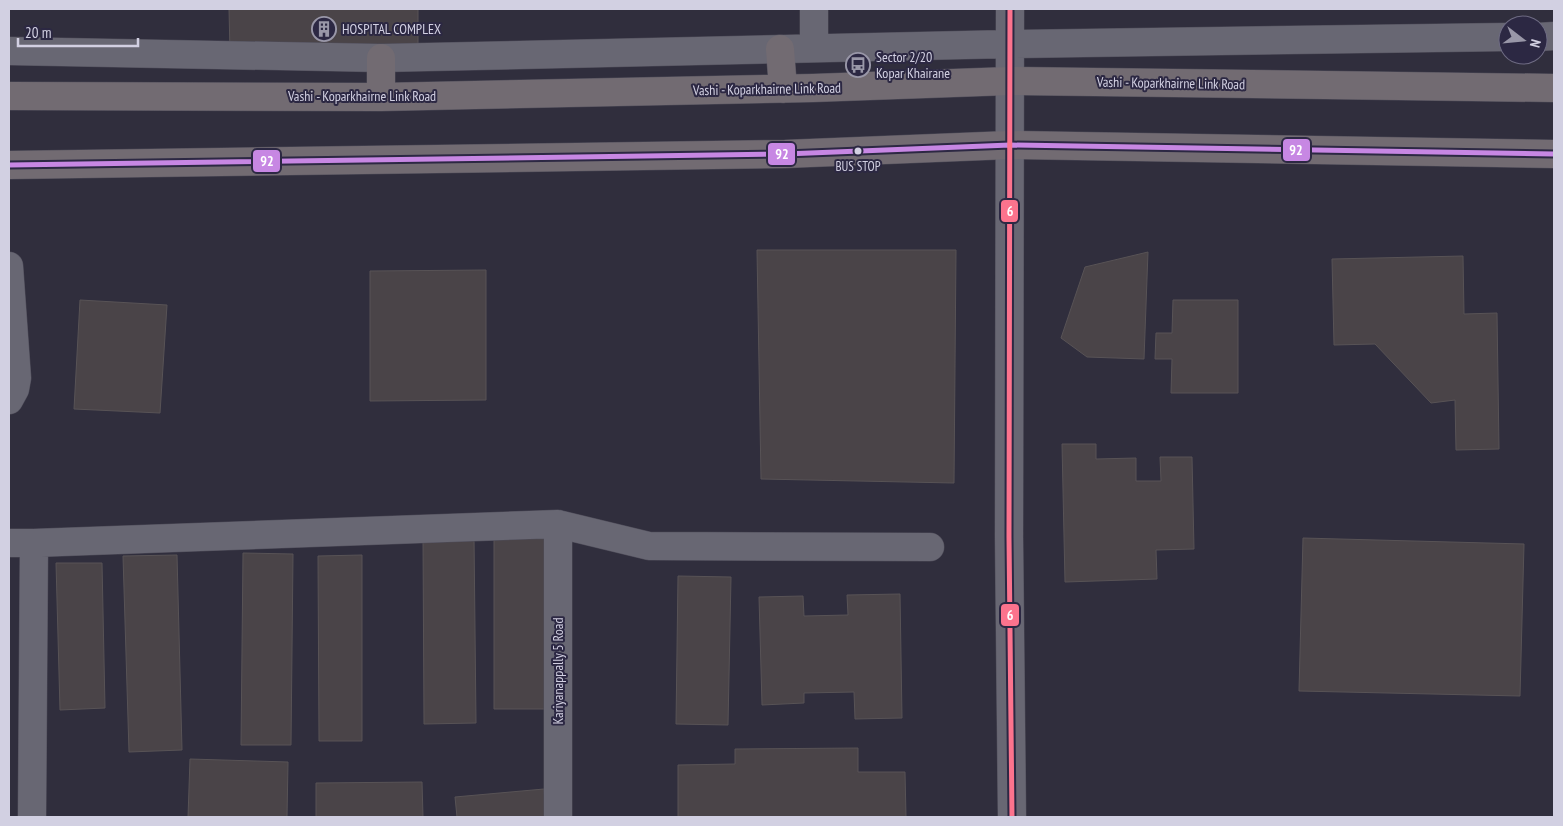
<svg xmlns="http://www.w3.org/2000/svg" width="1563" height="826" viewBox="0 0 1563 826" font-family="'PT Sans Narrow',sans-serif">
  <rect width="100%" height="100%" fill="#302e3d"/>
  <path fill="#4a4448" stroke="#585356" d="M229,9H418V49L230,52Z
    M757,250H956L954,483L761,479Z
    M1148,252L1144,359L1087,357L1061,338L1085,267Z
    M1463,256L1464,314L1497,313L1499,449L1456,450L1455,400L1431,403L1375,344L1334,345L1332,259Z
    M486,270V400L370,401V271Z
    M80,300L167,305L160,413L74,409Z
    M1173,300H1238V393H1171L1172,359H1155L1156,333H1172Z
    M1062,444H1096V459L1136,458V481H1161L1160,457H1192L1194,549L1156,550L1157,579L1065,582Z
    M494,532H552L551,709H494Z
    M474,537L476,723L424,724L423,538Z
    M1303,538L1524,544L1520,696L1299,691Z
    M243,553L293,554L291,745H241Z
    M177,555L182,750L129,752L123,556Z
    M362,555V741H319L318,556Z
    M56,563H102L105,708L60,710Z
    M678,576L731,577L728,725L676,724Z
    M900,594L902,718L855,719L854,692L804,693V703L762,705L759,597L803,596L804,616L848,615L847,595Z
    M858,748V772H905L906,817H678V765L735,764V749Z
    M190,759L288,762L287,817H188Z
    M422,782L423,817H316V783Z
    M544,789L546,817H457L455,797Z"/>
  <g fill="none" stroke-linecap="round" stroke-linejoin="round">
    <defs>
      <path id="minor" d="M1010,9L1009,537L1012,817
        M1538,37L1554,36
        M814,48V9
        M9,51L381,58L1010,44L1508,37
        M9,266L17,378L15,389L9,400
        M9,543H34L558,524L649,546L930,547
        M32,817L34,543
        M558,817V524"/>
      <path id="major" d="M780,49L783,89
        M9,96L381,97L813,88L1010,81L1554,88
        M381,97V58
        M9,165L785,154L1010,145L1554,154"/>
    </defs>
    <use href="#minor" stroke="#4e4c59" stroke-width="29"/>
    <use href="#major" stroke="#4e4c59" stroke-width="29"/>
    <use href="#minor" stroke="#686773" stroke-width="28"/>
    <use href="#major" stroke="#726b72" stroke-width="28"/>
    <defs>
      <path id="bus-1" d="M9,165L785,154L1010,145L1554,154"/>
      <path id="bus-2" d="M1010,9L1009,537L1012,817"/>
    </defs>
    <use href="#bus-1" stroke="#2c2843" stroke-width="9"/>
    <use href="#bus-2" stroke="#2c2843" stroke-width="9"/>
    <use href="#bus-1" stroke="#c787e3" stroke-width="5"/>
    <use href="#bus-2" stroke="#fc738d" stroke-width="5"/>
  </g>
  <defs>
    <symbol id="building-ring" viewBox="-11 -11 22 22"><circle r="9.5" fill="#2c2843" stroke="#9997a8" stroke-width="1.5"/><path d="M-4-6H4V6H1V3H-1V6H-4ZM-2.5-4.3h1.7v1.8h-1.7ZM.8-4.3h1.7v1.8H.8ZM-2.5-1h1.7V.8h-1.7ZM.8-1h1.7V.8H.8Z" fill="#9997a8"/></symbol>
    <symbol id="bus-ring" viewBox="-11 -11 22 22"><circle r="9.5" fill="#2c2843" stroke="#9997a8" stroke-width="1.5"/><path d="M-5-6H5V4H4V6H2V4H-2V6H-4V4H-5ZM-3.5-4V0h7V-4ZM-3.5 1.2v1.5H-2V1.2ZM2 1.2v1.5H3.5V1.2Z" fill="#9997a8"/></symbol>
  </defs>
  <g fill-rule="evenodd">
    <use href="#building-ring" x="310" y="15" width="28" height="28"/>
    <use href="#bus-ring" x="844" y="51" width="28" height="28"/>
  </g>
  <circle fill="#d2d0e2" stroke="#2c2843" stroke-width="2" cx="858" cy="151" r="4.5"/>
  <g text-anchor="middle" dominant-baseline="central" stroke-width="4" stroke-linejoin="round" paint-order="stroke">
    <g font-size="13" fill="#d2d0e2" stroke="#2c2843">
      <text x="858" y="166">BUS STOP</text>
    </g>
    <g font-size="14" fill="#d2d0e2" stroke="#2c2843" text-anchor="start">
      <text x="342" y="29">HOSPITAL COMPLEX</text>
      <text x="876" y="57">Sector 2/20<tspan x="876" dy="16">Kopar Khairane</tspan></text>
    </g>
    <g font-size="14" fill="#d2d0e2" stroke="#2c2843">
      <text transform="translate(1171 83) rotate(1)">Vashi - Koparkhairne Link Road</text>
      <text transform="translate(767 89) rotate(-1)">Vashi - Koparkhairne Link Road</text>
      <text x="362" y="96">Vashi - Koparkhairne Link Road</text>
      <text transform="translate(558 671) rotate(-90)">Kariyanappally 5 Road</text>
    </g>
  </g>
  <g stroke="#2c2843" stroke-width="2">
    <rect x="1282" y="138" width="29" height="24" rx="5" fill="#c787e3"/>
    <rect x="767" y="142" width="29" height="24" rx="5" fill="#c787e3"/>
    <rect x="252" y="149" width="29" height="24" rx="5" fill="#c787e3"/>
    <rect x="1000" y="199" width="19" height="24" rx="5" fill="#fc738d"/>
    <rect x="1000" y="603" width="20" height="24" rx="5" fill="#fc738d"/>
  </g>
  <g font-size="14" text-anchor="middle" font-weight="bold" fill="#fff">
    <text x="1296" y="155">92</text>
    <text x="782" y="159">92</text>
    <text x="267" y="166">92</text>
    <text x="1010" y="216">6</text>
    <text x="1010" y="620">6</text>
  </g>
  <rect width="1563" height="826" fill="none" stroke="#d2d0e2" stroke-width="20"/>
  <g transform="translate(1523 40) rotate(106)"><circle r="24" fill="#2c2843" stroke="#6e6b83"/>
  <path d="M0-4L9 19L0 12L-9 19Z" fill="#9997a8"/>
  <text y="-8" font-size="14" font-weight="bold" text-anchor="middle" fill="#d2d0e2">N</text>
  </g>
  <path d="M18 38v8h120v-8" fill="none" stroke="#d2d0e2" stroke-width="2.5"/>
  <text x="25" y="38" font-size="15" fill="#d2d0e2" stroke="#2c2843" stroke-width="4" paint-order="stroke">20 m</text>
</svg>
